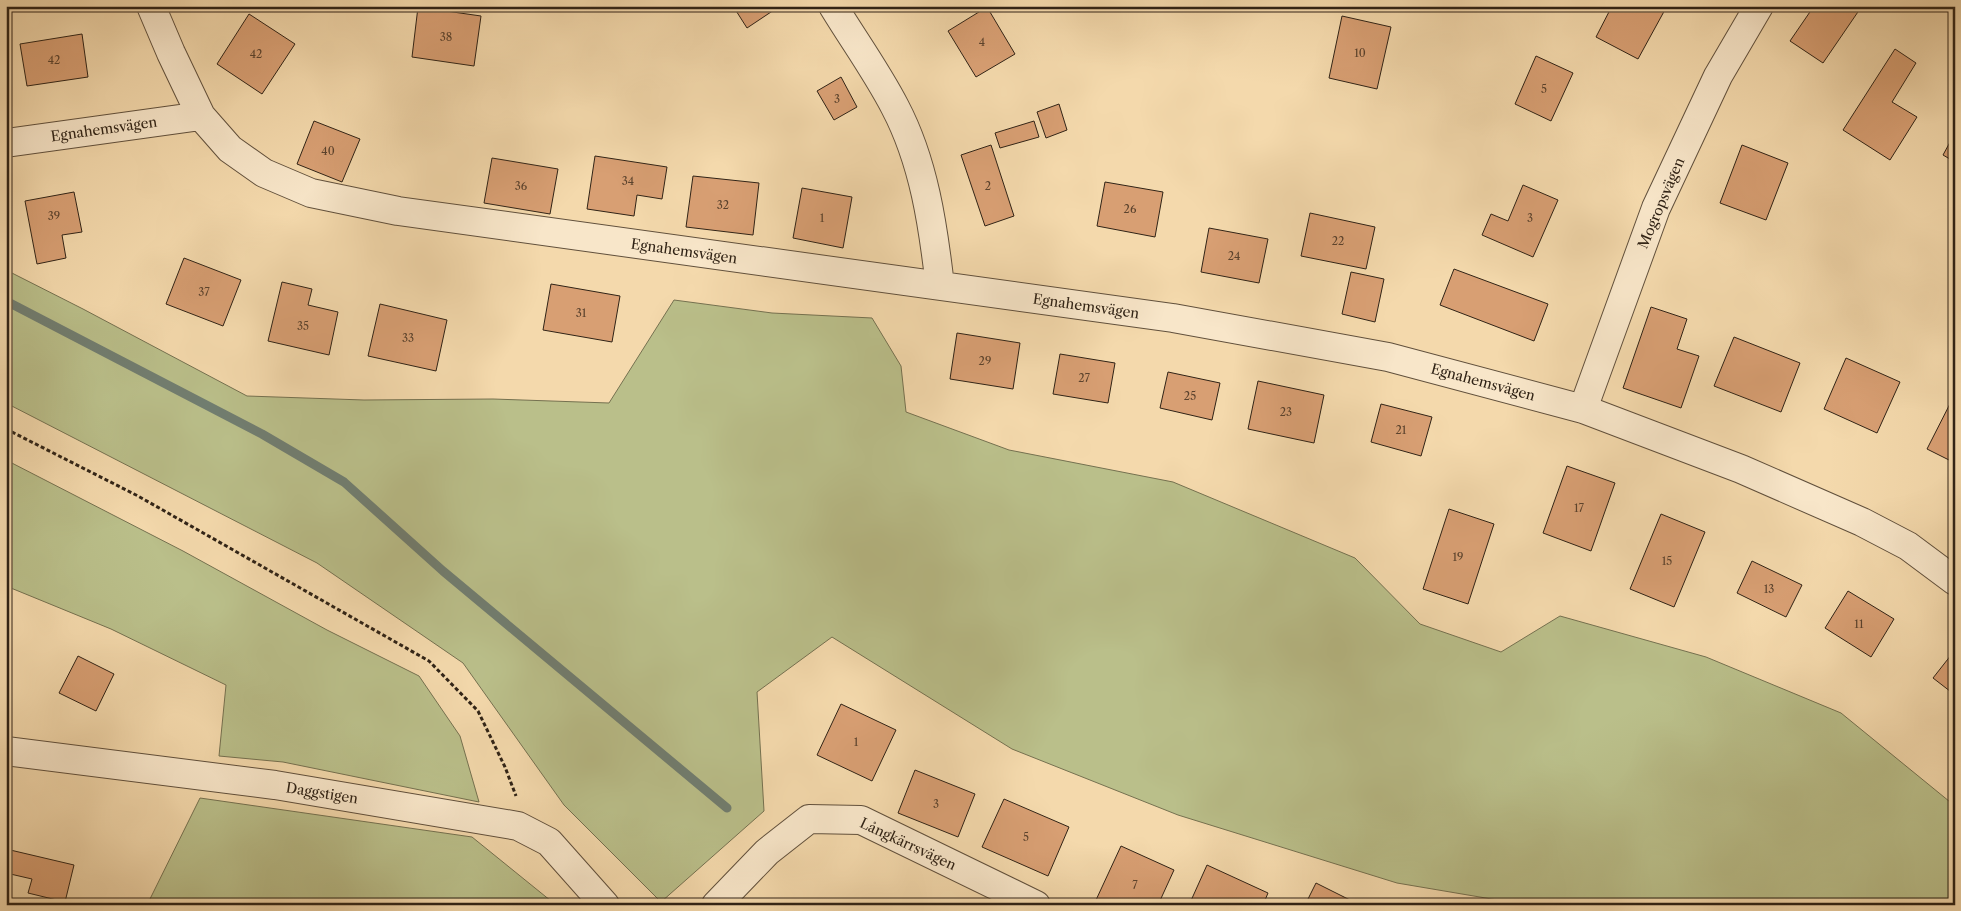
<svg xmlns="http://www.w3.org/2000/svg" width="1961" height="911" viewBox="0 0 1961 911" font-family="'Libre Caslon Text',serif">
  <rect width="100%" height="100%" fill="#f4d9ac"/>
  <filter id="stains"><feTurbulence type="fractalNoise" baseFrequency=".004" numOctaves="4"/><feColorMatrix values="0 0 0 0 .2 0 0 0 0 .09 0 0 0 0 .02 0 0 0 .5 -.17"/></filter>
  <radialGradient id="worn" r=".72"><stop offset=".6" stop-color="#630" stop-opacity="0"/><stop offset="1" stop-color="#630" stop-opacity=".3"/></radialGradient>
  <path fill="#babf8a" stroke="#757150" d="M6,270L83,309L247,396L364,400L493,399L609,403L674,300L772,313L872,318L901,366L906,412L1009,450L1173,482L1355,558L1420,624L1501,652L1560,616L1706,657L1841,713L1955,806V905H1527L1397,883L1178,815L1012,749L832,637L757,692L764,811L661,902L564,805L463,663L317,563L6,403Z
    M6,460L183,551L327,630L419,676L460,736L479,802L283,762L219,756L226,685L111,629L6,586Z
    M200,798L472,837L556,905H147Z"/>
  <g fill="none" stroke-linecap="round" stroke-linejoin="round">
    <path stroke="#717e71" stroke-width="9" d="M6,301L262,434L344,482L443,571L727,808"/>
  </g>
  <path fill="#d89f73" stroke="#302316" d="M733,6H780L747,28Z
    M1612,6H1667L1638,59L1596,37Z
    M1814,6H1862L1823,63L1790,41Z
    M418,7L481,16L474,66L412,57Z
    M987,7L1015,54L976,77L948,31Z
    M249,14L295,44L262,94L217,64Z
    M1342,16L1391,27L1377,89L1329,78Z
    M82,34L88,77L27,86L20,44Z
    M1895,49L1916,63L1892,102L1917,117L1890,160L1843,130Z
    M1536,56L1573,73L1551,121L1515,104Z
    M841,77L857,107L834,120L817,91Z
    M1059,104L1067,130L1046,138L1037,112Z
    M314,121L360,139L342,182L297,164Z
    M1034,121L1039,137L1000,148L995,133Z
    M1955,133V162L1943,155Z
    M991,145L1014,216L985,226L961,155Z
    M1742,145L1788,163L1766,220L1720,203Z
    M595,156L667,167L662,199L637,195L634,216L587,209Z
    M492,158L558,169L550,214L484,203Z
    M693,176L759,183L753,235L686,227Z
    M1105,182L1163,192L1155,237L1097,226Z
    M1523,185L1558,200L1533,257L1482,235L1491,214L1508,221Z
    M802,188L852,197L843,248L793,238Z
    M74,192L82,232L62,235L66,258L37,264L25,201Z
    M1310,213L1375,227L1366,269L1301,256Z
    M1209,228L1268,239L1259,283L1201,272Z
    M184,258L241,280L223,326L166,304Z
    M1454,269L1548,304L1534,341L1440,305Z
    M1351,272L1384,279L1375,322L1342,314Z
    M282,282L312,289L308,305L338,312L329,355L268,341Z
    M551,284L620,296L612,342L543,330Z
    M380,304L447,320L436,371L368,356Z
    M1651,307L1687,319L1677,349L1699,356L1681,408L1623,388Z
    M957,333L1020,343L1013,389L950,379Z
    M1734,337L1800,363L1781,412L1714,386Z
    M1060,354L1115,363L1108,403L1053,394Z
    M1846,358L1900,382L1877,433L1824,409Z
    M1168,372L1220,383L1212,420L1160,408Z
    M1258,381L1324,395L1314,443L1248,429Z
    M1955,394V463L1927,449Z
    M1381,404L1432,417L1421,456L1371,442Z
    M1567,466L1615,483L1591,551L1543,533Z
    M1449,509L1494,524L1468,604L1423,589Z
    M1661,514L1705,532L1674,607L1630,589Z
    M1752,561L1802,585L1786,617L1737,593Z
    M1848,591L1894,619L1871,657L1825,628Z
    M1955,650V695L1933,678Z
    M78,656L114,674L96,711L59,693Z
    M841,704L896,730L872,781L817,755Z
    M915,770L975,794L958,837L898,813Z
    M1004,799L1069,827L1048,876L982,847Z
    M1121,846L1174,870L1158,905H1107L1096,900Z
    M6,849L74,865L65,902L28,893L32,879L6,873Z
    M1207,865L1268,893L1263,905H1189Z
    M1316,883L1360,905H1305Z"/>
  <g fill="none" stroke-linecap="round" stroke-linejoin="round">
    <defs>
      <path id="minor" d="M151,6L171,53L201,116L230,149L264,173L311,193L398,211L1173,318L1388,357L1583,409L1741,469L1862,522L1908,546L1955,581
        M833,6C853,39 877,72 895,107C924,162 933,225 940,286
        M6,143L201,116
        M1583,409L1656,208L1718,76L1759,6
        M6,751L275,785L518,826L549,842L605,905
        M716,905L767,852L809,819L861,820L1036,905"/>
    </defs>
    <use href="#minor" stroke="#61503c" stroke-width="30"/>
    <path stroke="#302316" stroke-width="3" stroke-dasharray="4 2.5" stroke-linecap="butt" d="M6,429L138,496L429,661L478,711L505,767L516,796"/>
    <use href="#minor" stroke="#f8e6c9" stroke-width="28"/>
  </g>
  <g text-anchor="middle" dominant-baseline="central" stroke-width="5" stroke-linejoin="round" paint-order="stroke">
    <g font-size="11" fill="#5a422d">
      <text x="446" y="37">38</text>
      <text x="982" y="42">4</text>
      <text x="1360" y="53">10</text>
      <text x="256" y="54">42</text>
      <text x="54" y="60">42</text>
      <text x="1544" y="89">5</text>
      <text x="837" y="99">3</text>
      <text x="328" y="151">40</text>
      <text x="628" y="181">34</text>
      <text x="521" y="186">36</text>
      <text x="988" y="186">2</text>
      <text x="723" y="205">32</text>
      <text x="1130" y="209">26</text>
      <text x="54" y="216">39</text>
      <text x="822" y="218">1</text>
      <text x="1530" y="218">3</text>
      <text x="1338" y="241">22</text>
      <text x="1234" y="256">24</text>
      <text x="204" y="292">37</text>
      <text x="581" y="313">31</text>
      <text x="303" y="326">35</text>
      <text x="408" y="338">33</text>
      <text x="985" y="361">29</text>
      <text x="1084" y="378">27</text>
      <text x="1190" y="396">25</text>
      <text x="1286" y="412">23</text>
      <text x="1401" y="430">21</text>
      <text x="1579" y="508">17</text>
      <text x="1458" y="557">19</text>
      <text x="1667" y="561">15</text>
      <text x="1769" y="589">13</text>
      <text x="1859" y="624">11</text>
      <text x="856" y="742">1</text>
      <text x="936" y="804">3</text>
      <text x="1026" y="837">5</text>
      <text x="1135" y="885">7</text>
    </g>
    <g font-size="14" fill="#302316" stroke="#f8e6c9">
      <text transform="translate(104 129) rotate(-8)">Egnahemsvägen</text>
      <text transform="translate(1661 203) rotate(-67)">Mogropsvägen</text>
      <text transform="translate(684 251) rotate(8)">Egnahemsvägen</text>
      <text transform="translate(1086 306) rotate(8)">Egnahemsvägen</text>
      <text transform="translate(1483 382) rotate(15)">Egnahemsvägen</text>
      <text transform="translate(322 793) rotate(9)">Daggstigen</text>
      <text transform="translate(908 844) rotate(25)">Långkärrsvägen</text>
    </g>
  </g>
  <rect width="1961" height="911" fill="none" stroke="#f4d9ac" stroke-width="25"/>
  <rect x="8" y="8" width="1946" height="896" fill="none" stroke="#302316" stroke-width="2.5"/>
  <rect x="12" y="12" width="1936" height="886" fill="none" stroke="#302316"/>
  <rect width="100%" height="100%" filter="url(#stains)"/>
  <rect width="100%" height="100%" fill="url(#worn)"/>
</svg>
